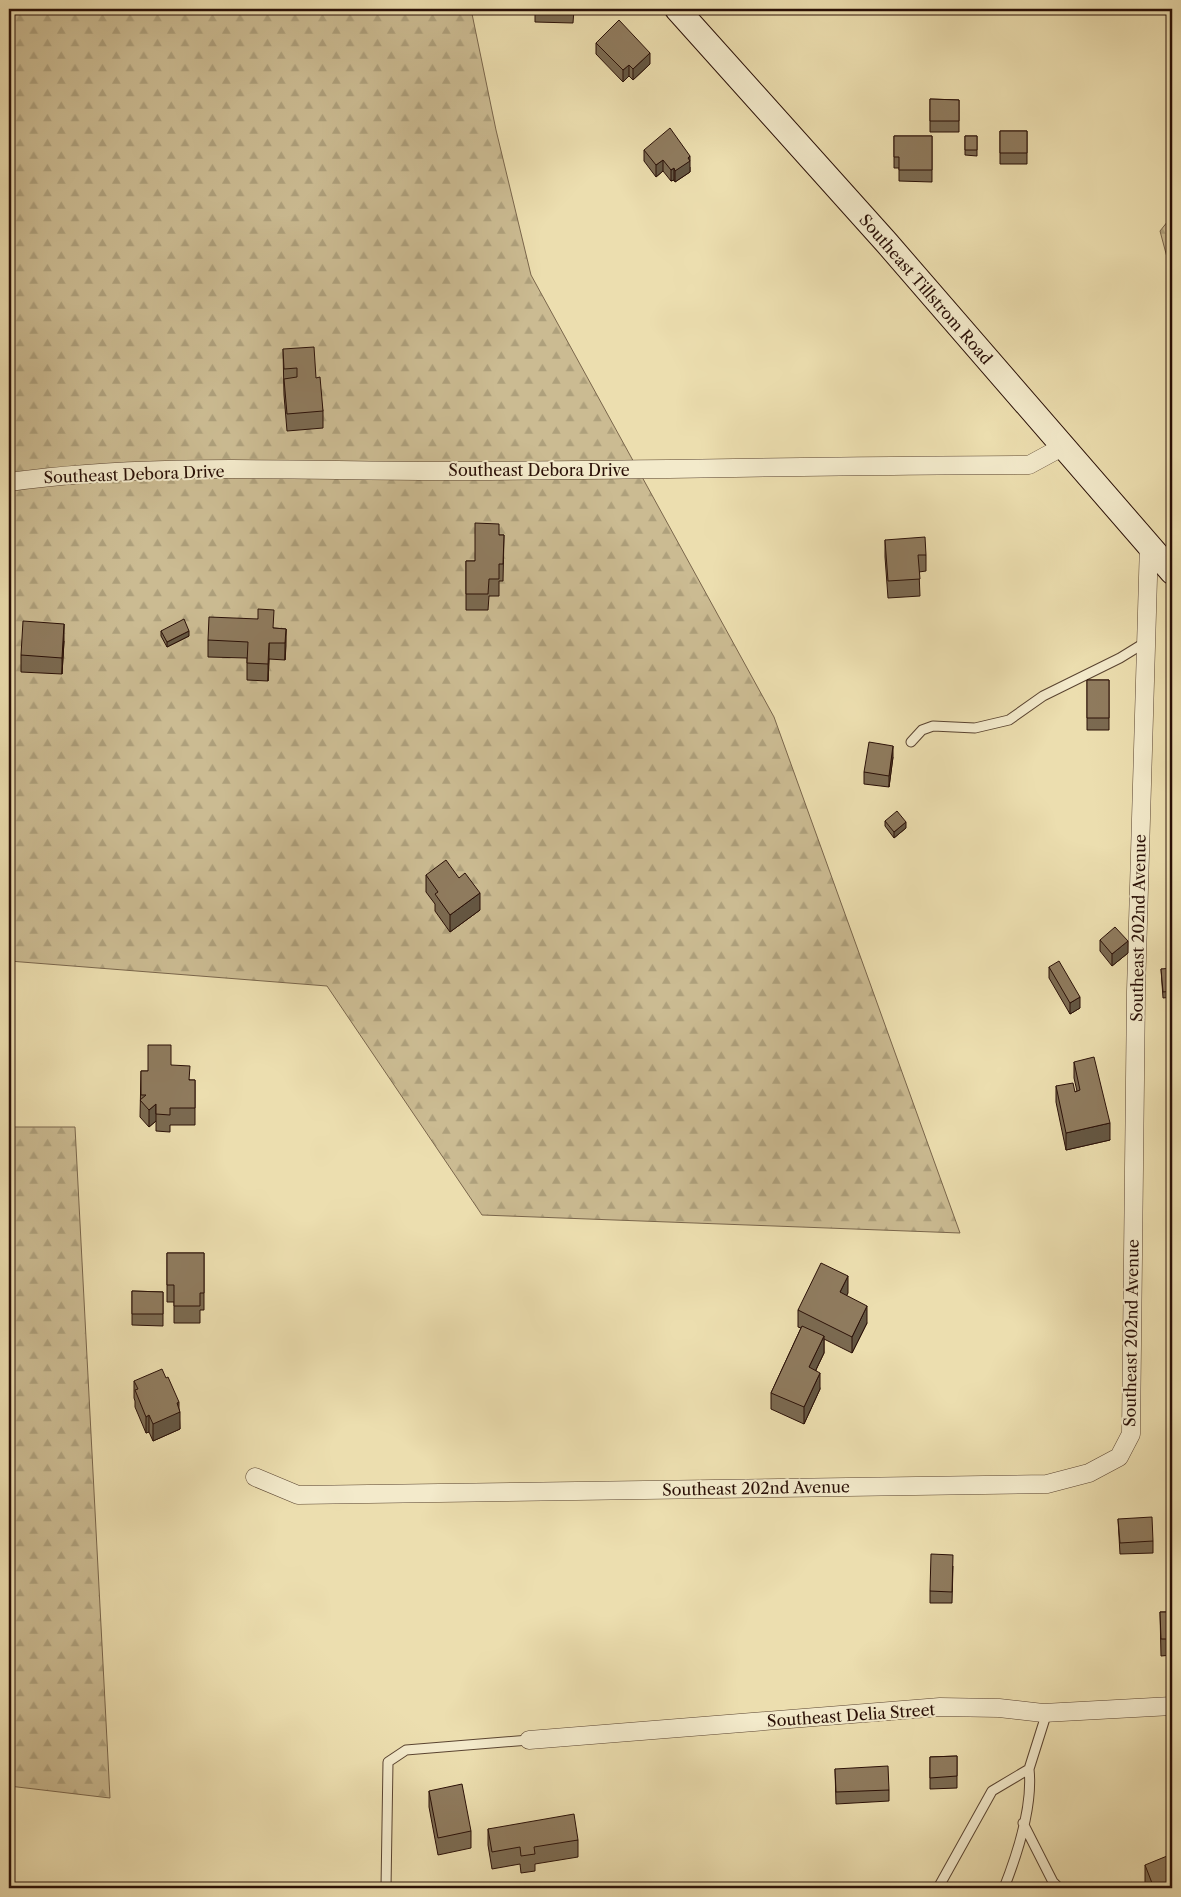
<svg xmlns="http://www.w3.org/2000/svg" width="1181" height="1897" viewBox="0 0 1181 1897" font-family="'Libre Caslon Text',serif">
  <defs>
    <pattern id="forest-firs" width="22" height="20" patternUnits="userSpaceOnUse" patternTransform="scale(1.25)"><rect width="22" height="20" fill="#cbbb92"/><path d="M5 1l3.5 6h-7zM16 11l3.5 6h-7z" fill="#aea07c"/></pattern>
  </defs>
  <rect width="100%" height="100%" fill="#ecdeaf"/>
  <filter id="stains"><feTurbulence type="fractalNoise" baseFrequency=".004" numOctaves="4"/><feColorMatrix values="0 0 0 0 .2 0 0 0 0 .09 0 0 0 0 .02 0 0 0 .5 -.17"/></filter>
  <radialGradient id="worn" r=".72"><stop offset=".6" stop-color="#630" stop-opacity="0"/><stop offset="1" stop-color="#630" stop-opacity=".3"/></radialGradient>
  <path fill="url(#forest-firs)" stroke="#7a664c" d="M9,9H471L496,130L531,275L774,717L960,1233L482,1215L327,986L9,961Z
    M1172,216V276L1160,231Z
    M9,1127H75L110,1798L9,1786Z"/>
  <g fill="none" stroke-linecap="round" stroke-linejoin="round">
    <defs>
      <path id="lane" d="M911,742L922,730L933,726L975,728L1009,720L1043,696L1120,658L1146,642
        M1023,1823L1053,1882L1059,1888
        M386,1888L388,1762L406,1750L529,1740
        M938,1888L992,1791L1029,1769L1047,1712
        M1004,1888C1017,1855 1033,1805 1029,1769"/>
      <path id="street" d="M9,482C151,462 296,471 439,471C636,471 833,465 1029,465L1064,446
        M255,1477L298,1495L1047,1484L1089,1473L1119,1457L1131,1434L1136,991L1149,543
        M529,1740L940,1707L999,1708L1043,1713L1172,1706"/>
      <path id="secondary" d="M677,9L886,242L1172,572"/>
    </defs>
    <use href="#lane" stroke="#5a4431" stroke-width="11"/>
    <use href="#street" stroke="#5a4431" stroke-width="19"/>
    <use href="#secondary" stroke="#2a1007" stroke-width="26"/>
    <use href="#lane" stroke="#f3eacb" stroke-width="9"/>
    <use href="#street" stroke="#f3eacb" stroke-width="18"/>
    <use href="#secondary" stroke="#f3eacb" stroke-width="24"/>
  </g>
  <path fill="#7b6a51" stroke="#2a1007" d="M535,9H574L573,23L535,22Z
    M596,43L650,64L633,80L629,76L623,82L596,54Z
    M930,99L959,100V132H930Z
    M1000,131H1027V164H1000Z
    M894,136H932V182L899,181V168H894Z
    M965,136H977V156L965,155Z
    M644,150L690,167V172L675,182L674,180L671,181L663,171L656,177L644,161Z
    M283,349L316,378L323,411V428L287,431L284,395Z
    M499,535H504L503,581H499V596H489L488,610H466V561H475Z
    M885,540L926,555V571L919,572L920,596L888,598L885,557Z
    M258,619L274,628L286,629L285,660L269,659L268,681L247,680V658L208,657V640Z
    M161,631L189,636L167,647L161,636Z
    M64,641L62,674L21,672V655Z
    M1087,680H1109V730H1087Z
    M893,757L889,787L864,784V772Z
    M885,821L906,828L894,838L885,826Z
    M426,875L480,910L450,932L435,911V904L426,892Z
    M1100,940L1128,953L1112,966L1100,951Z
    M1049,967L1080,1008L1070,1014L1049,978Z
    M1161,969L1172,971V997L1163,998Z
    M1074,1062L1110,1140L1066,1150L1056,1102V1086L1075,1092L1077,1091L1074,1078Z
    M171,1065L190,1080H195V1125H170V1132L156,1131V1121L149,1127L140,1117L141,1071H148Z
    M167,1253H204V1310H200V1323H174V1302H167Z
    M132,1291L163,1292V1326L132,1325Z
    M848,1293L846,1295L867,1323L852,1353L824,1339V1353L816,1370L820,1389L804,1424L771,1409V1393L801,1328L798,1327V1310Z
    M134,1381L179,1409L180,1429L153,1441L149,1432L146,1433L135,1407V1401L134,1398Z
    M1118,1519L1153,1541V1553L1120,1554Z
    M953,1566L952,1603H930V1591Z
    M1160,1612H1172V1655L1161,1656Z
    M957,1756V1788L930,1789V1757Z
    M835,1769L889,1790V1801L836,1804Z
    M429,1791L471,1831V1848L438,1855L429,1807Z
    M488,1829L578,1840V1857L535,1864V1871L521,1873L520,1864L492,1869L488,1845Z
    M1145,1865L1172,1888H1141L1146,1886L1145,1882Z"/>
  <path fill="#645642" stroke="#2a1007" d="M650,53V64L633,80V69Z
    M629,65V76L623,82V70Z
    M690,156V172L675,182V171Z
    M663,160V171L656,177V165Z
    M674,168V180L671,181V170Z
    M64,624V641L62,674V658Z
    M286,629V646L285,660V643Z
    M189,631V636L167,647V642Z
    M269,643V659L268,681V664Z
    M893,746V757L889,787V776Z
    M906,822V828L894,838V832Z
    M480,893V910L450,932V915Z
    M1128,941V953L1112,966V954Z
    M1080,997V1008L1070,1014V1003Z
    M156,1104V1121L149,1127V1110Z
    M1110,1123V1140L1066,1150V1133Z
    M848,1276V1293L840,1309V1292Z
    M867,1306V1323L852,1353V1337Z
    M824,1336V1353L809,1384V1367Z
    M820,1373V1389L804,1424V1407Z
    M179,1402V1413L180,1412V1429L153,1441V1424L177,1403Z
    M149,1415V1432L146,1433V1417Z"/>
  <path fill="#8f7b5e" stroke="#2a1007" d="M619,20L650,53L633,69L629,65L623,70L596,43Z
    M930,99L959,100V121H930Z
    M670,128L690,156L688,158L690,161L675,171L674,168L671,170L663,160L656,165L644,150Z
    M1000,131H1027V153H1000Z
    M894,136H932V170H899V157H894Z
    M965,136H977V150H965Z
    M314,347L316,378L320,377L323,411L287,414L284,379L297,377V368L284,369L283,349Z
    M475,523L499,524V535H504L503,564H499V579H489L488,594H466V561H475Z
    M925,537L926,555H918L920,579L888,581L885,540Z
    M258,609L274,610L273,628L286,629L285,643H269L268,664L247,663L248,642L208,640L209,617L258,619Z
    M184,619L189,631L167,642L161,631Z
    M23,621L64,624L62,658L21,655Z
    M1087,680H1109V718H1087Z
    M869,742L893,746L889,776L864,772Z
    M897,811L906,822L894,832L885,821Z
    M446,860L459,878L465,873L480,893L450,915L435,894L438,892L426,875Z
    M1115,927L1128,941L1112,954L1100,940Z
    M1059,961L1080,997L1070,1003L1049,967Z
    M1172,968V991L1163,992L1161,969Z
    M148,1045H171V1065L190,1066L189,1080H195V1108H170V1115L156,1114V1104L149,1110L140,1100L146,1095H141V1071H148Z
    M1094,1057L1110,1123L1066,1133L1056,1086L1073,1083L1075,1092L1080,1090L1074,1062Z
    M167,1253H204V1293H200V1306H174V1285H167Z
    M821,1263L848,1276L840,1292L867,1306L852,1337L798,1310Z
    M132,1291L163,1292V1314H132Z
    M802,1326L824,1336L809,1367L820,1373L804,1407L771,1393Z
    M162,1369L166,1378L168,1377L179,1402L177,1403L180,1412L153,1424L149,1415L146,1417L135,1390L138,1389L134,1381Z
    M1152,1517L1153,1541L1120,1543L1118,1519Z
    M931,1554L953,1555L952,1592L930,1591Z
    M1160,1612H1172V1639H1161Z
    M957,1756V1776L930,1778V1757Z
    M888,1766L889,1790L836,1792L835,1769Z
    M462,1784L471,1831L438,1838L429,1791Z
    M574,1814L578,1840L534,1847L535,1854L521,1856L520,1847L492,1852L488,1829Z
    M1172,1854V1888H1126L1139,1883L1141,1888L1152,1883L1145,1865Z"/>
  <g text-anchor="middle" dominant-baseline="central" stroke-width="4" stroke-linejoin="round" paint-order="stroke">
    <g font-size="16" fill="#2a1007" stroke="#f3eacb">
      <text transform="translate(926 289) rotate(49)">Southeast Tillstrom Road</text>
      <text x="539" y="470">Southeast Debora Drive</text>
      <text transform="translate(134 474) rotate(-2)">Southeast Debora Drive</text>
      <text transform="translate(1138 928) rotate(-89)">Southeast 202nd Avenue</text>
      <text transform="translate(1131 1333) rotate(-89)">Southeast 202nd Avenue</text>
      <text transform="translate(756 1488) rotate(-1)">Southeast 202nd Avenue</text>
      <text transform="translate(851 1715) rotate(-4)">Southeast Delia Street</text>
    </g>
  </g>
  <rect width="1181" height="1897" fill="none" stroke="#ecdeaf" stroke-width="30"/>
  <rect x="10" y="10" width="1161" height="1877" fill="none" stroke="#2a1007" stroke-width="2.5"/>
  <rect x="15" y="15" width="1151" height="1867" fill="none" stroke="#2a1007"/>
  <rect width="100%" height="100%" filter="url(#stains)"/>
  <rect width="100%" height="100%" fill="url(#worn)"/>
</svg>
